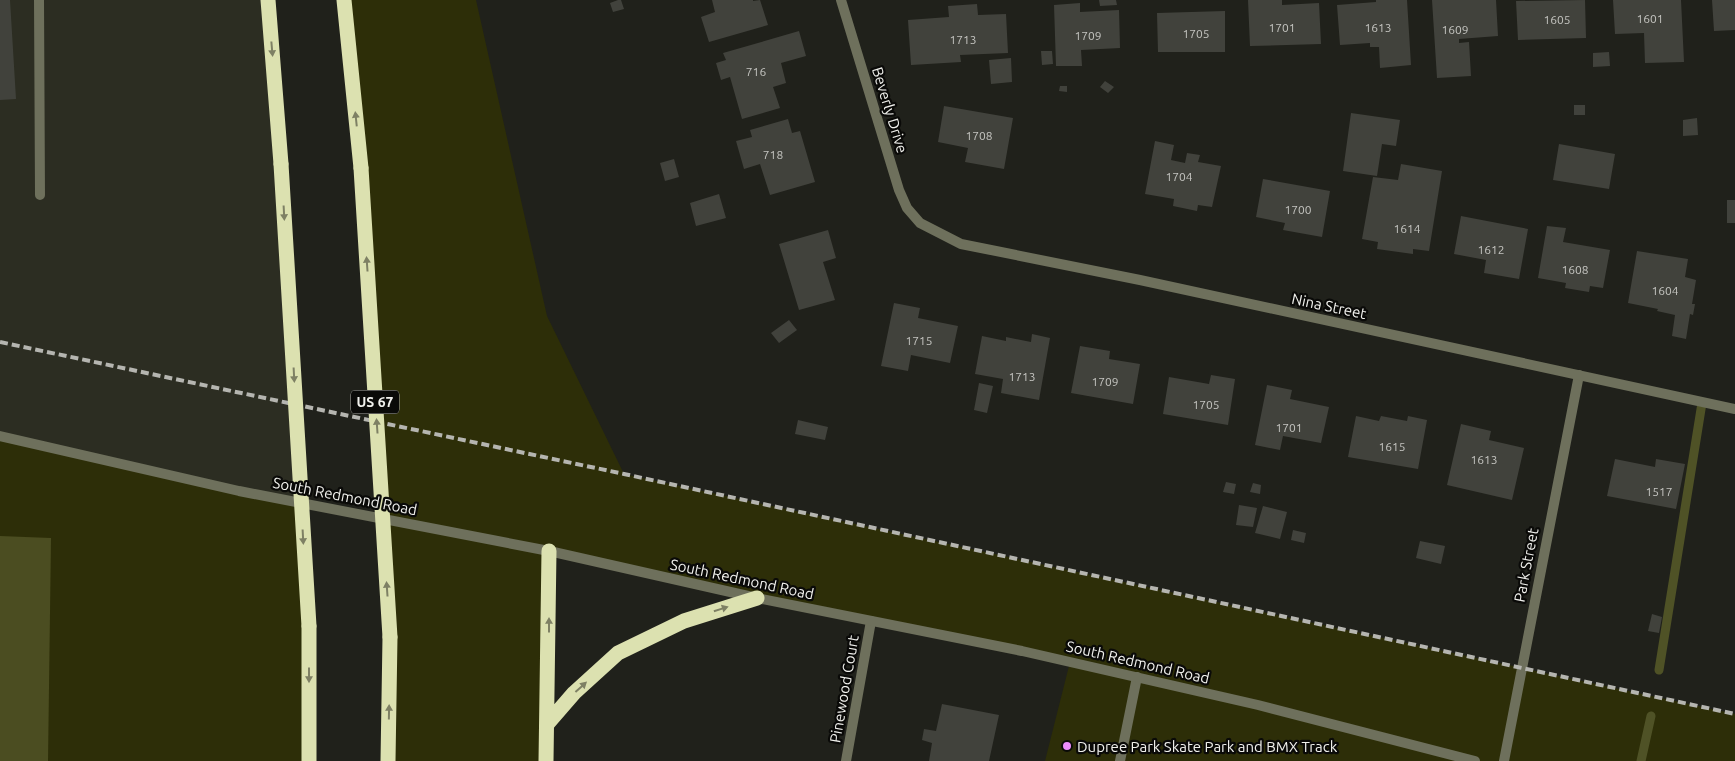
<svg xmlns="http://www.w3.org/2000/svg" width="1735" height="761" viewBox="0 0 1735 761" font-family="Ubuntu,sans-serif">
  <rect width="100%" height="100%" fill="#20211b"/>
  <path fill="#2c2d22" d="M0,0H268L304,504L0,436Z"/>
  <path fill="#2d2e08" d="M344,0H476L547,316L624,474L1735,714V761H1045L1070,662L550,551L546,761H388L390,637Z
    M0,436L304,504L309,761H0Z"/>
  <path fill="#4b4d21" d="M0,536L51,538L48,761H0Z"/>
  <g fill="none" stroke-linecap="round" stroke-linejoin="round">
    <path stroke="#4f5226" stroke-width="9" d="M1659,670L1702,403
      M1641,761L1651,716"/>
  </g>
  <path fill="#41423c" d="M0,0H10L16,99L0,100Z
    M618,0H621L624,9L613,12L610,3Z
    M712,0H753V1L760,0L768,25L709,42L701,17L715,12Z
    M1099,0H1116L1117,5L1100,6Z
    M1248,0H1282V5L1319,3L1321,44L1250,46Z
    M1376,0H1407L1411,65L1380,68L1379,47H1370V43L1340,45L1337,5L1376,2Z
    M1432,0H1496L1498,36L1459,39V43L1469,42L1471,76L1437,78Z
    M1585,0L1586,38L1518,40L1516,1Z
    M1613,0H1681L1684,62L1645,63L1644,33L1615,34Z
    M1712,0H1735V30L1714,31Z
    M1080,3V12L1119,10L1120,48L1081,50L1082,66H1056L1054,5Z
    M977,4L978,15L1006,14L1008,53L960,55L961,62L911,65L908,20L949,17L948,6Z
    M1225,11V52H1158L1157,13Z
    M799,31L806,56L781,63L786,83L773,87L780,108L742,119L730,77L721,80L716,63L726,60L723,53Z
    M1041,51H1052L1053,64L1042,65Z
    M1609,52L1610,66L1593,67V53Z
    M1011,58L1012,82L991,84L989,60Z
    M1105,81L1114,87L1108,93L1100,87Z
    M1060,86H1067V92L1059,91Z
    M1574,105H1585V115H1574Z
    M944,106L1013,118L1004,169L965,162L968,148L938,142Z
    M1351,113L1400,120L1396,146L1382,144L1377,176L1343,171Z
    M1697,118L1698,135L1683,136V120Z
    M788,119L792,133L800,131L815,182L770,195L760,164L744,169L736,141L752,137L750,130Z
    M1155,141L1174,145L1171,160L1185,163L1187,153L1200,155L1198,162L1221,166L1212,207L1198,205L1197,211L1173,206L1174,199L1145,194Z
    M1559,144L1615,154L1609,189L1553,180Z
    M674,159L679,177L665,181L660,163Z
    M1401,164L1442,171L1429,251L1413,249V254L1377,249L1378,242L1362,239L1373,177L1398,180Z
    M1263,179L1330,191L1322,237L1283,230L1285,223L1256,217Z
    M719,194L726,218L696,226L690,203Z
    M1727,200H1735V223H1727Z
    M1461,216L1528,229L1519,279L1484,273L1486,260L1454,254Z
    M1547,226L1566,228L1563,242L1610,250L1603,288L1590,286L1589,292L1565,288L1566,283L1538,278Z
    M828,230L836,258L823,262L835,300L799,310L779,244Z
    M1637,251L1688,259L1685,277L1696,280L1692,304H1695L1693,315L1690,314L1686,339L1672,336L1675,315L1657,311L1658,309L1628,303Z
    M894,303L920,308L918,318L958,326L950,363L911,355L908,371L881,366Z
    M789,320L797,330L779,343L771,333Z
    M1032,334L1050,338L1039,400L1001,393L1003,379L975,374L982,336L1006,341V337L1031,342Z
    M1080,346L1110,351L1109,359L1140,364L1133,404L1071,393Z
    M1211,375L1235,379L1228,425L1163,414L1169,377L1209,384Z
    M979,383L993,386L987,413L974,410Z
    M1267,385L1292,390L1290,399L1329,407L1321,443L1283,436L1280,450L1255,445Z
    M1356,416L1379,421L1381,416L1407,421L1408,416L1427,420L1418,469L1348,457Z
    M798,420L828,427L825,440L795,434Z
    M1461,424L1491,431L1489,440L1524,448L1512,500L1447,485Z
    M1615,459L1655,467L1656,459L1685,464L1676,509L1607,496Z
    M1226,482L1236,484L1234,494L1223,492Z
    M1253,483L1261,485L1260,494L1250,492Z
    M1239,505L1257,508L1253,527L1236,525Z
    M1263,506L1287,512L1280,539L1255,533Z
    M1293,530L1306,533L1304,543L1291,540Z
    M1420,541L1445,546L1441,564L1416,558Z
    M1652,614L1662,617L1659,633L1648,631Z
    M942,704L999,715L989,761H929L932,743L922,740L924,729L936,731Z"/>
  <g fill="none" stroke-linecap="round" stroke-linejoin="round">
    <path stroke="#6e705c" stroke-width="10" d="M39,0L40,195
      M1120,761L1137,677
      M1504,761L1579,375"/>
    <path stroke="#6e705c" stroke-width="10" d="M841,0L899,190L907,208L920,223L961,244L1140,280L1735,409
      M846,761L871,621"/>
    <path stroke="#6e705c" stroke-width="10" d="M0,436L239,491L549,551L757,598L1022,651L1258,705L1475,761"/>
    <path stroke="#dce1b0" stroke-width="15" d="M268,0L281,164
      M344,0L361,168
      M309,626V761
      M548,723L574,693L618,653L684,621L757,598
      M388,761L390,637
      M546,761L549,551"/>
    <path stroke="#b5b5b0" stroke-width="4" stroke-dasharray="8 4" stroke-linecap="butt" d="M0,342L624,474L1735,714"/>
    <path stroke="#dce1b0" stroke-width="15" d="M281,164L309,626
      M361,168L390,637"/>
  </g>
  <defs><path id="oneway-solid" d="M-6-.8H1V-3.2L6.5 0L1 3.2V.8H-6Z" transform="scale(1.25)"/></defs>
  <g fill="#7e8064">
    <use href="#oneway-solid" transform="translate(272 49) rotate(85)"/>
    <use href="#oneway-solid" transform="translate(356 119) rotate(-96)"/>
    <use href="#oneway-solid" transform="translate(284 213) rotate(87)"/>
    <use href="#oneway-solid" transform="translate(367 264) rotate(-94)"/>
    <use href="#oneway-solid" transform="translate(294 375) rotate(87)"/>
    <use href="#oneway-solid" transform="translate(377 426) rotate(-94)"/>
    <use href="#oneway-solid" transform="translate(303 537) rotate(87)"/>
    <use href="#oneway-solid" transform="translate(387 589) rotate(-94)"/>
    <use href="#oneway-solid" transform="translate(721 609) rotate(-18)"/>
    <use href="#oneway-solid" transform="translate(549 625) rotate(-90)"/>
    <use href="#oneway-solid" transform="translate(309 675) rotate(90)"/>
    <use href="#oneway-solid" transform="translate(581 687) rotate(-42)"/>
    <use href="#oneway-solid" transform="translate(389 712) rotate(-89)"/>
  </g>
  <circle fill="#ec8cfb" stroke="#0a0a08" stroke-width="2" cx="1067" cy="746" r="5"/>
  <g text-anchor="middle" dominant-baseline="central" stroke-width="4.5" stroke-linejoin="round" paint-order="stroke">
    <g font-size="12" fill="#c5c5c1">
      <text x="1650" y="18">1601</text>
      <text x="1557" y="19">1605</text>
      <text x="1282" y="27">1701</text>
      <text x="1378" y="27">1613</text>
      <text x="1455" y="29">1609</text>
      <text x="1196" y="33">1705</text>
      <text x="1088" y="35">1709</text>
      <text x="963" y="39">1713</text>
      <text x="756" y="71">716</text>
      <text x="979" y="135">1708</text>
      <text x="773" y="154">718</text>
      <text x="1179" y="176">1704</text>
      <text x="1298" y="209">1700</text>
      <text x="1407" y="228">1614</text>
      <text x="1491" y="249">1612</text>
      <text x="1575" y="269">1608</text>
      <text x="1665" y="290">1604</text>
      <text x="919" y="340">1715</text>
      <text x="1022" y="376">1713</text>
      <text x="1105" y="381">1709</text>
      <text x="1206" y="404">1705</text>
      <text x="1289" y="427">1701</text>
      <text x="1392" y="446">1615</text>
      <text x="1484" y="459">1613</text>
      <text x="1659" y="491">1517</text>
    </g>
    <rect fill="#0a0a08" stroke="#acaca8" stroke-width="1" x="351" y="390.5" width="48" height="23" rx="4"/>
    <g font-size="14" font-weight="bold" fill="#f1f1ed">
      <text x="375" y="402">US 67</text>
    </g>
    <g font-size="15" fill="#f1f1ed" stroke="#0a0a08">
      <text transform="translate(890 110) rotate(73)">Beverly Drive</text>
      <text transform="translate(1329 306) rotate(12)">Nina Street</text>
      <text transform="translate(345 496) rotate(11)">South Redmond Road</text>
      <text transform="translate(1526 565) rotate(-79)">Park Street</text>
      <text transform="translate(742 579) rotate(12)">South Redmond Road</text>
      <text transform="translate(1138 662) rotate(13)">South Redmond Road</text>
      <text transform="translate(844 689) rotate(-80)">Pinewood Court</text>
    </g>
    <g font-size="15" fill="#f1f1ed" stroke="#0a0a08" text-anchor="start">
      <text x="1077" y="746">Dupree Park Skate Park and BMX Track</text>
    </g>
  </g>
</svg>
